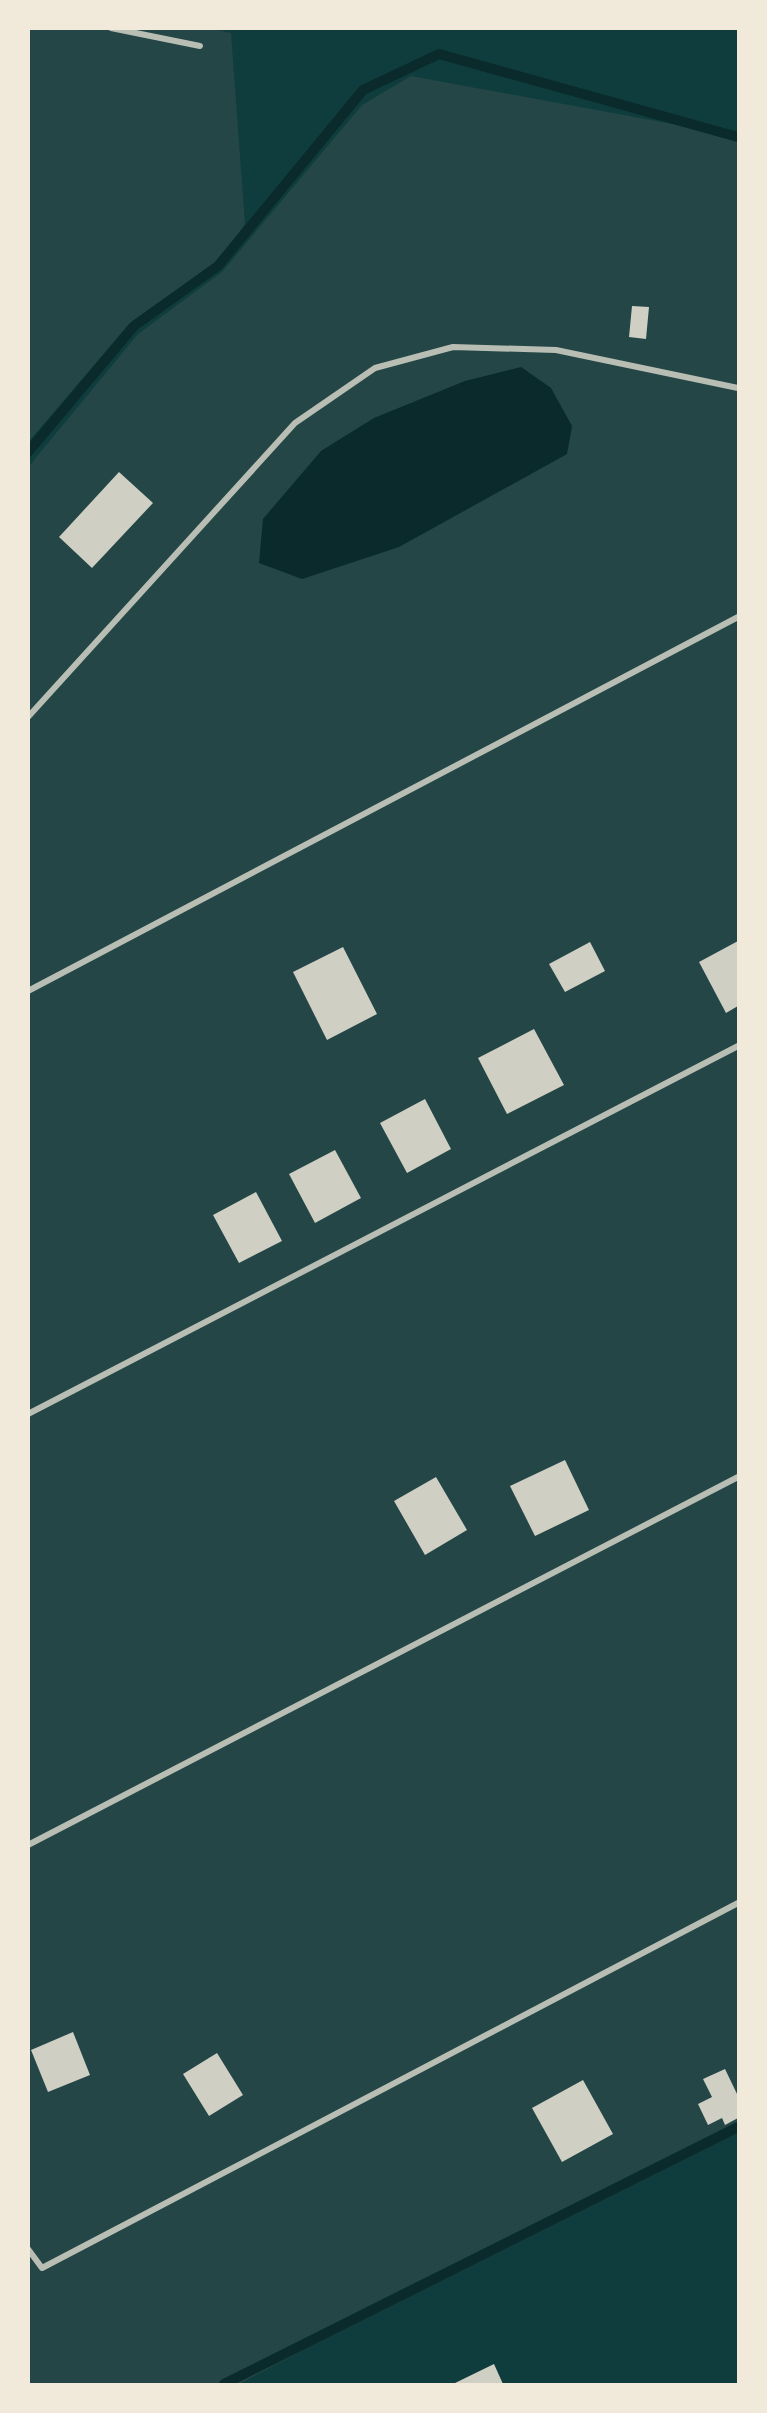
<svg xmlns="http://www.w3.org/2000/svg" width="767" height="2413" viewBox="0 0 767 2413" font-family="'IBM Plex Serif',serif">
  <rect width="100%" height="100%" fill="#0f3d3e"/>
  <path fill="#244646" d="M209,28L231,33L245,224L217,264L130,323L29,441V29Z
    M411,76L738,136V2122L239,2384H29V466L138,334L222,272L362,105Z"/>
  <path fill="#0a2a2b" d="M521,367L551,388L572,426L567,454L399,547L302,579L259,563L263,519L321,451L374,418L465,381Z"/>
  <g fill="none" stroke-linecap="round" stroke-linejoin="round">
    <path stroke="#0a2a2b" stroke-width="10" d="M28,452L134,326L218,266L363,90L439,54L738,137
      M224,2384L738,2127"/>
  </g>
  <path fill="#cfcfc3" d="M632,306L649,307L646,339L629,337Z
    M119,472L153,503L92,568L59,537Z
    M738,941V1006L726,1013L699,962Z
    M590,942L605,971L565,992L549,964Z
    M343,947L377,1014L327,1040L293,972Z
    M534,1029L564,1085L507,1114L478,1058Z
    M425,1099L451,1149L407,1173L380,1123Z
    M335,1150L361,1198L315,1223L289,1174Z
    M256,1192L282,1241L239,1263L213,1215Z
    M565,1460L589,1510L535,1536L510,1486Z
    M436,1477L467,1530L425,1555L394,1501Z
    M73,2032L90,2075L48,2092L31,2050Z
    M217,2053L243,2095L209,2116L183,2074Z
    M725,2069L738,2096V2118L725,2125L722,2118L708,2125L698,2104L712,2097L703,2079Z
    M583,2080L613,2134L562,2162L532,2108Z
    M494,2364L503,2384H453Z"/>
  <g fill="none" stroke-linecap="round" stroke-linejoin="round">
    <path stroke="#b8beb3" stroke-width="6" d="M111,28L200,46
      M28,717L295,423L375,368L453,347L556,350L738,388
      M28,991L738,617
      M28,1414L738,1046
      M28,1845L738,1477
      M28,2249L42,2268L738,1903"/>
  </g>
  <rect width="767" height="2413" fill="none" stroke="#f1e9da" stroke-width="60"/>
</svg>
